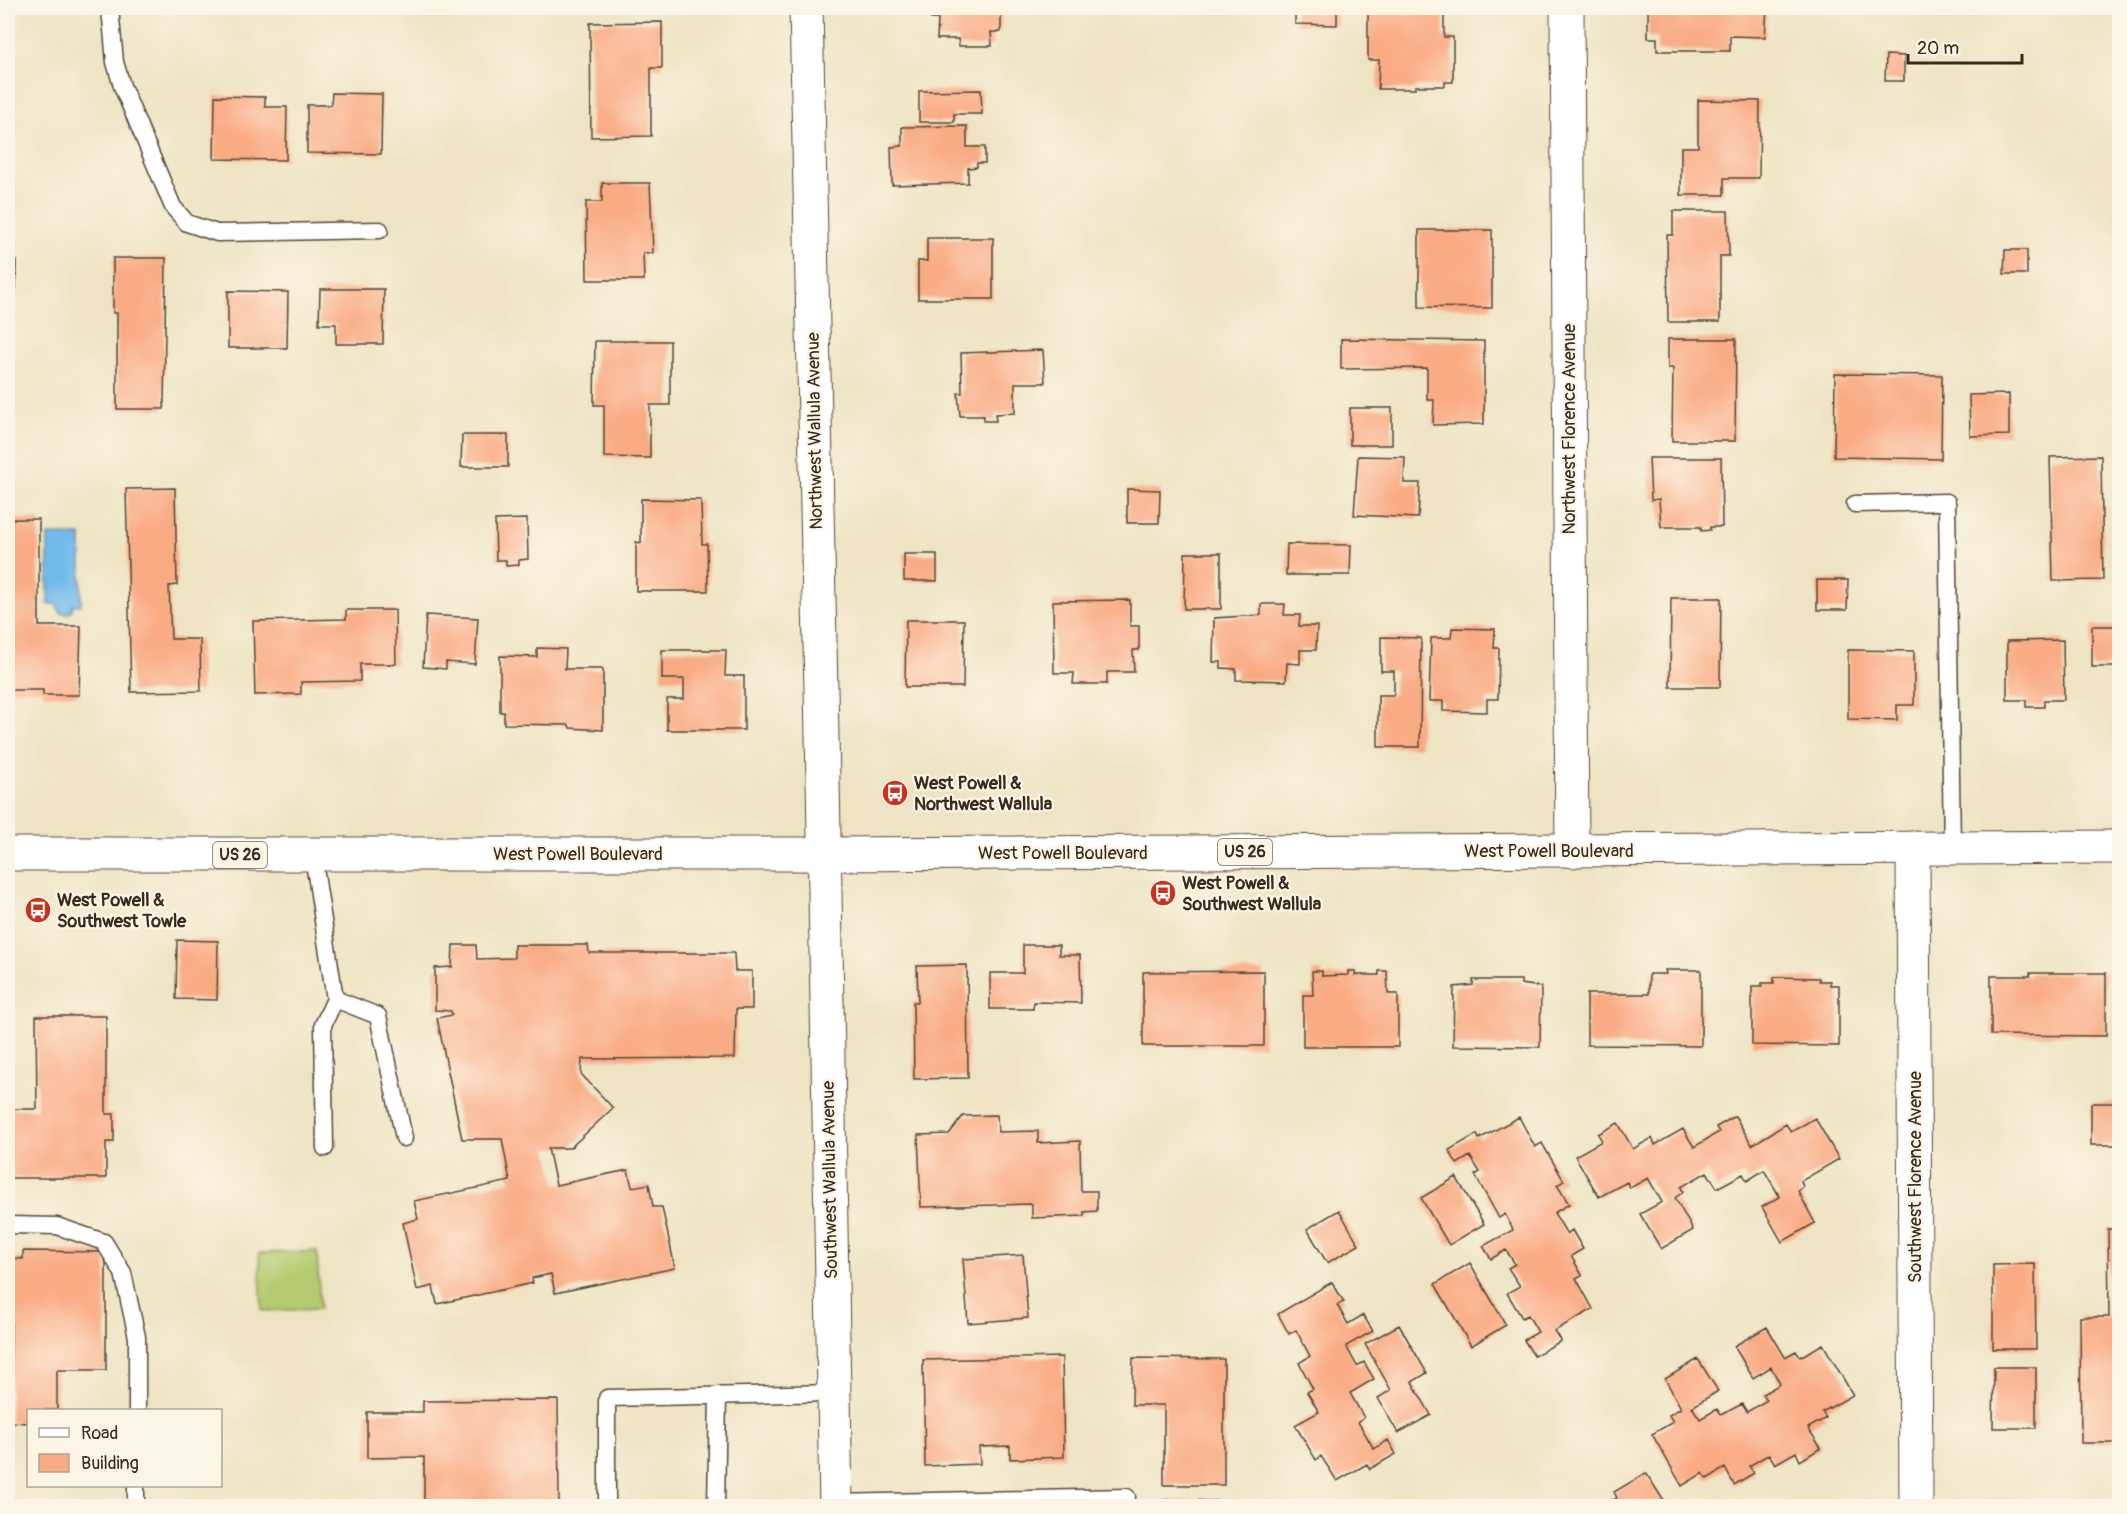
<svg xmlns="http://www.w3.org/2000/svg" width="2127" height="1514" viewBox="0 0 2127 1514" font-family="Pangolin,sans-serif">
  <rect width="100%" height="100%" fill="#fcf5e5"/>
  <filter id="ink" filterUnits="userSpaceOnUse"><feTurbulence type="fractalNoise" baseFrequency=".0167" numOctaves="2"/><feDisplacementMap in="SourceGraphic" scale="12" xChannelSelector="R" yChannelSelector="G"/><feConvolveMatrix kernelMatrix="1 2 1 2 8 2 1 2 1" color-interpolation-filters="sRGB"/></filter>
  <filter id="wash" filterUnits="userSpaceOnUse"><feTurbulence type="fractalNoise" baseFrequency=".008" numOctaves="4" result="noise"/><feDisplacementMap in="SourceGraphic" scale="24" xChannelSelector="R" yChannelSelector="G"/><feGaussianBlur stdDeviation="1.35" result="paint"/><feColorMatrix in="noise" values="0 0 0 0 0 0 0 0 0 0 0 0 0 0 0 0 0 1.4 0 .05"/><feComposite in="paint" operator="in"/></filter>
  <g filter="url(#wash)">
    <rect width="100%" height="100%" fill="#eee4c4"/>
    <path fill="#b4ca6e" stroke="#787a46" stroke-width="1.5" d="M317,1251L320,1309L262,1311L259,1253Z"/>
    <path fill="#71bbea" stroke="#567284" stroke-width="1.5" d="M48,535H81V605H73L71,612L68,614L61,613L56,604H48Z"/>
    <g id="blocks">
      <path fill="#f9ab84" d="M8,8H13L12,25H8Z
        M931,8H1001V32H991L992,46H959L958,39H937L938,19H931Z
        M1295,8H1337V25L1295,24Z
        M1659,8H1767L1765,37L1730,36V51H1657V38H1648V9Z
        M1368,13H1444V37H1453V82H1445V86H1415V89H1378L1379,60H1368Z
        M662,22V68H651V136L591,137L590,23Z
        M1886,55L1904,56V81H1885Z
        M981,90L982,114H954V122H919V91Z
        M332,93L382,94L381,154L307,153V105H331Z
        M215,96L265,97V107H287L286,160L214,159Z
        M1698,100L1760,101L1759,178H1724V195H1681V147H1698Z
        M967,126V147H985V163H977V167L968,168V183L892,185L891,147L902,146V127Z
        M602,183H650L653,253H643L644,280H587L586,202H602Z
        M1673,211H1728L1729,256H1720V322H1668L1667,235H1673Z
        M1419,230H1492V308L1419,307Z
        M927,238H993V299H918V261H927Z
        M2005,250H2027V274H2004Z
        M113,258H166L164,409H117V313H113Z
        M8,261H16V289H8Z
        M320,289H384L383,344H336V324H319Z
        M228,291L288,292L287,348H228Z
        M1341,339L1484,341V424L1433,425L1434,400H1427V368L1341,369Z
        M1668,339H1736L1735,441H1672L1673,368H1668Z
        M595,341H670V405H650V458L604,457V405H594Z
        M1043,350L1045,383H1015V413L995,414L996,421H984V416H960L958,393H962L961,353Z
        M1835,374L1942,375L1941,459L1834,457Z
        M2009,394V435L1970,436L1969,395Z
        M1350,408H1392V445H1350Z
        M462,435H508V467H461Z
        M1358,456L1405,457L1404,483H1420L1418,518L1354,515Z
        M2101,456L2103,580L2053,581L2050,457Z
        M1649,458H1721L1722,527H1710V530L1701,531V527H1661L1659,499L1651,500Z
        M175,488L177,585L169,586L171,639H200L201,691L131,692L126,489Z
        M1127,489L1160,490L1159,523H1127Z
        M641,499L701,500L702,544H707L708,591H636V542L641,543Z
        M8,519H39V626H81L79,695H43V690H8Z
        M527,519L528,559L519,560V565L506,566V560H496L495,520Z
        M1287,544L1351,545L1350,575H1286Z
        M1185,553H1221V609H1184Z
        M904,554H937V581H904Z
        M1817,580H1848L1847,610H1817Z
        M1671,598H1721L1720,687H1670Z
        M1130,600V626H1139V650H1133L1134,672H1107V684H1073L1074,673H1054L1053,601Z
        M1261,604H1285L1284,615H1300L1299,626H1317L1316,650H1300V664L1287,663L1286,681L1236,680V669L1221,668V662H1213L1214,618L1261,615Z
        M346,610H395L396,664H360V681L301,682V694L255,695L253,621L346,619Z
        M426,615L478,618L475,664L446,662V669L423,667Z
        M906,620H964L963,687H905Z
        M2092,626H2120V667H2092Z
        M1452,628L1495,629L1494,648H1499L1498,699H1487V712L1443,711V701H1429L1431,638H1451Z
        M1381,637L1421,638L1420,747H1378V695H1394V671H1381Z
        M2063,640L2064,700H2044V707H2026V700H2007V641Z
        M537,648L566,649L565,669H603V730L570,728L569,725L504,724V712H500V656L537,657Z
        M662,650H726L725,676H744V730H667V699H684V679H662Z
        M1848,650L1914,651V705H1897V720L1848,719Z
        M177,940L218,941L217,1000L176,999Z
        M453,945H476L477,959L514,958V945H588L589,953H734L735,971H752V1009H736L735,1058L582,1059L581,1074L613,1108L570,1148H548L556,1185L628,1170L632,1187L649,1184L653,1207H662L675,1268L555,1293L551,1274L532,1278L533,1283L437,1304L433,1286L417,1290L403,1223L418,1219L414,1201L510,1181L502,1139H462L437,1018L452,1015L451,1011L435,1010V968L452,967Z
        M1023,945H1059V955H1080L1081,1003L1034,1002L1033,1009H990V973H1023Z
        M967,965L968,1078L914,1079L913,1002H918L917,966Z
        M1665,970H1701V1046L1587,1045V994H1649V974H1666Z
        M1264,971V1046H1143V972Z
        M1312,971H1322V976L1348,975V971H1356L1355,975H1379V971H1387L1388,994H1398V1047H1303V995H1313Z
        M2030,973H2106V1036L1991,1035V976H2030Z
        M1774,977L1819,978V981H1830V985H1839V1046L1752,1045V986H1762V983H1774Z
        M1473,980H1521V984L1541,987L1540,1047L1453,1046L1454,987L1473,985Z
        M36,1016H106V1114H114V1142H106V1178H8V1109H37Z
        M2091,1103H2120V1145H2091Z
        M997,1115L998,1132L1038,1131V1143L1080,1141L1081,1191H1097V1211L1084,1212V1216L1032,1218V1204L921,1207L918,1135L949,1134L963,1116Z
        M1735,1116L1752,1145L1786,1124L1791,1132L1815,1118L1839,1159L1801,1181L1803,1187L1798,1191L1815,1223L1782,1242L1762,1207L1780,1197L1764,1170L1747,1181L1743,1174L1717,1188L1707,1172L1681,1187L1683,1192L1675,1198L1693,1230L1661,1249L1640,1214L1662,1202L1648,1178L1630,1188L1627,1182L1599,1197L1575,1156L1602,1141L1598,1134L1618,1123L1633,1149L1652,1138L1655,1145L1683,1129L1694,1147L1719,1132L1716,1127Z
        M1519,1117L1535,1147L1542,1143L1564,1181L1557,1185L1569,1204L1554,1213L1567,1234L1572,1230L1583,1249L1571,1256L1582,1275L1576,1278L1593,1309L1554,1331L1561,1341L1534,1356L1524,1340L1538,1332L1528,1315L1522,1318L1507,1293L1520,1286L1508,1268L1515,1264L1506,1250L1491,1259L1483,1246L1513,1230L1505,1214L1499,1218L1475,1175L1480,1172L1470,1156L1457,1164L1449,1150L1477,1134L1479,1139Z
        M1456,1177L1484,1224L1449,1245L1421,1198Z
        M1339,1210L1359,1245L1327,1263L1307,1229Z
        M2108,1229H2120V1443H2081L2080,1317H2109Z
        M23,1251L106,1252V1370H57V1410H28V1423L10,1422L11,1321H8V1258L23,1259Z
        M1023,1255L1028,1318L968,1323L963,1259Z
        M1470,1263L1506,1325L1471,1346L1435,1284Z
        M2035,1264L2036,1349H1993V1265Z
        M1332,1282L1344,1302L1337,1305L1348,1324L1363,1315L1373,1331L1346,1346L1357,1366L1364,1362L1374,1379L1350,1393L1364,1418L1358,1422L1374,1449L1388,1440L1396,1454L1370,1469L1367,1464L1337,1481L1321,1456L1316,1460L1295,1425L1319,1412L1307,1392L1313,1389L1299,1363L1310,1356L1296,1330L1289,1334L1278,1314Z
        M1399,1325L1427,1373L1412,1382L1431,1415L1398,1433L1378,1398L1391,1390L1365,1344Z
        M1767,1327L1785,1357L1796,1351L1800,1357L1823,1344L1853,1395L1822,1412L1826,1418L1808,1428L1821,1448L1800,1461L1796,1452L1775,1464L1769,1454L1749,1466L1754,1473L1734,1485L1725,1468L1707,1479L1703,1473L1682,1486L1652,1434L1673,1422L1669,1415L1681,1408L1665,1379L1698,1359L1718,1391L1692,1407L1700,1419L1717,1409L1721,1415L1742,1404L1747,1412L1767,1400L1763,1394L1780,1384L1771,1367L1753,1378L1734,1346Z
        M1062,1357L1064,1457L1010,1459V1446L979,1447L980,1464L925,1466L923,1360Z
        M1133,1358L1224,1359V1485H1164V1405H1132Z
        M1994,1367H2036V1428H1993Z
        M558,1400L559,1506H424V1457L367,1458V1412H423V1401Z
        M1646,1473L1667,1506H1602L1617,1498L1614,1492Z
        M1165,1500L1224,1501V1506H1165Z
        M1995,1502H2037V1506H1995Z"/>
    </g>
  </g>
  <g filter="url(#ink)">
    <use href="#blocks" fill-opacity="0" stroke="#564637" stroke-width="1.5"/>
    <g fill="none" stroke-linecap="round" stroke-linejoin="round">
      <defs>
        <path id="service" d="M110,8L115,62L122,86L173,207L187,223L217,233L380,230
          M1855,504L1947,502L1952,848
          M313,855L335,999L378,1016L404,1138
          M325,1148L323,1025L335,999
          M8,1225L57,1226L104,1242L123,1273L137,1337V1410
          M835,1503L1127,1497
          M136,1506V1486
          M607,1506V1398L834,1393
          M716,1506L718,1395"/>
        <path id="minor" d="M806,8L823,780L836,1506
          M1567,8L1572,851
          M1913,848L1916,1506"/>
        <path id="primary" d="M8,854H824L2120,847"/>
      </defs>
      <use href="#service" stroke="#564637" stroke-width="19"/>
      <use href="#minor" stroke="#564637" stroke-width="35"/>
      <use href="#primary" stroke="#564637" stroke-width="35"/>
      <use href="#service" stroke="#fff" stroke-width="16"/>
      <use href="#minor" stroke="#fff" stroke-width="33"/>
      <use href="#primary" stroke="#fff" stroke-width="33"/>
    </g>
  </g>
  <defs>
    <symbol id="bus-disc" viewBox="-11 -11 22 22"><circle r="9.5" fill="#c8321e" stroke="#fcf5e5"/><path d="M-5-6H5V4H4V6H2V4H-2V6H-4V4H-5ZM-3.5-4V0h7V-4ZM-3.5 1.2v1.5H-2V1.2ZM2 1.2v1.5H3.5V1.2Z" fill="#fff"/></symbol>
  </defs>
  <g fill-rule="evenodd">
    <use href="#bus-disc" x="880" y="778" width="30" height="30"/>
    <use href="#bus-disc" x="1148" y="878" width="30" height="30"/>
    <use href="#bus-disc" x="23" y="895" width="30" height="30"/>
  </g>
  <g text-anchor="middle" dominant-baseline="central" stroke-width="4.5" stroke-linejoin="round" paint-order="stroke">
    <g fill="#fcf5e5" stroke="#75675a" stroke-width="1.5">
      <rect x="1218" y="839" width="54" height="26" rx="4.5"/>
      <rect x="213" y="842" width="54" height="26" rx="4.5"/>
    </g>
    <g font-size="16" font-weight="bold" fill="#3b2a1e">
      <text x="1245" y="852">US 26</text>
      <text x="240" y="855">US 26</text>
    </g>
    <g font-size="18" fill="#3b2a1e" stroke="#fcf5e5">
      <text transform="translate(1569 429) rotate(-90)">Northwest Florence Avenue</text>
      <text transform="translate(815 431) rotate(-91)">Northwest Wallula Avenue</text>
      <text x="1549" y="851">West Powell Boulevard</text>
      <text x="1063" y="853">West Powell Boulevard</text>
      <text x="578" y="854">West Powell Boulevard</text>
      <text transform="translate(1915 1177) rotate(-90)">Southwest Florence Avenue</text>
      <text transform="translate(830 1180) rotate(-91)">Southwest Wallula Avenue</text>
    </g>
    <g font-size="18" font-weight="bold" fill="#3b2a1e" stroke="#fcf5e5" text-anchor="start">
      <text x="914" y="783">West Powell &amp;<tspan x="914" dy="21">Northwest Wallula</tspan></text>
      <text x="1182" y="883">West Powell &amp;<tspan x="1182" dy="21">Southwest Wallula</tspan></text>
      <text x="57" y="900">West Powell &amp;<tspan x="57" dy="21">Southwest Towle</tspan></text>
    </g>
  </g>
  <rect width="2127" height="1514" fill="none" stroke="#fcf5e5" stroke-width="30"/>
  <rect x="27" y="1409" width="195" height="78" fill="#fcf5e5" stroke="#afa495" stroke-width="1.5"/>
  <rect x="39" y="1428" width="30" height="9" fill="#ffffff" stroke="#afa495" stroke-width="1.5"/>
  <text x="81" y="1439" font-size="18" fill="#3b2a1e">Road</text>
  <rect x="39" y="1454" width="30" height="18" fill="#f9ab84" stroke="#afa495" stroke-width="1.5"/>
  <text x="81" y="1469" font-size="18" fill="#3b2a1e">Building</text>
  <path d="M1908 54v9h114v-9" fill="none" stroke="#3b2a1e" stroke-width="3"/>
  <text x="1917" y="54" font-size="18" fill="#3b2a1e" stroke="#fcf5e5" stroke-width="4.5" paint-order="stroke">20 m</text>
</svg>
